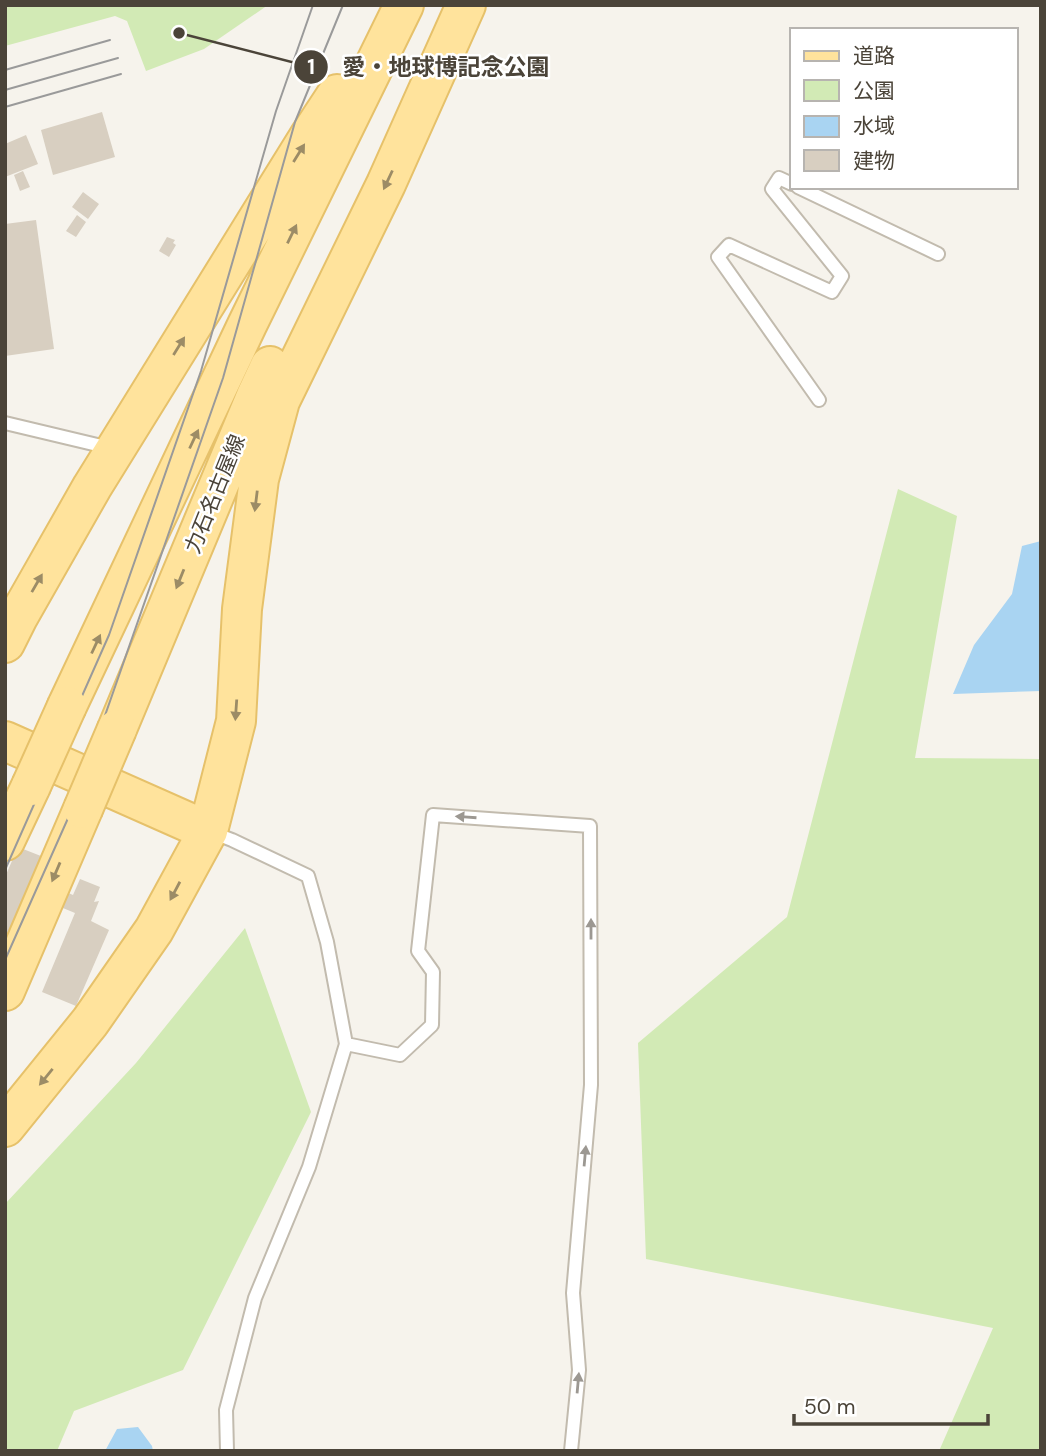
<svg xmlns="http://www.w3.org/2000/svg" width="1046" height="1456" viewBox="0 0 1046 1456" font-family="'DM Sans','Noto Sans JP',sans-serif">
  <rect width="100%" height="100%" fill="#f6f3ec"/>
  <path fill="#d2eab5" d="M5,5H268L204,49L146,71L127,21L115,16L5,46Z
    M898,489L957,516L915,758L1041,759V1451H939L993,1328L646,1259L638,1043L787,917Z
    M245,928L311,1112L183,1370L74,1411L57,1451H5V1204L136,1063Z"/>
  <path fill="#a9d4f2" d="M1041,541V691L953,694L974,645L1012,594L1022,546Z
    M138,1427L152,1446L153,1451H105L117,1429Z"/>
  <path fill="#d8cfc1" d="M102,112L115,157L53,175L41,130Z
    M26,135L38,164L5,177V144Z
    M23,171L30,187L20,191L14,175Z
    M83,192L99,204L88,219L72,207Z
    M77,215L86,222L76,237L66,231Z
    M36,220L54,349L5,356V224Z
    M167,237L175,240L173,243L176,245L169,257L159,251Z
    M18,847L46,858L36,879L73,895L80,879L100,887L94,902L99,901L91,921L109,930L76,1006L42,992L75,913L29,894L5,950V877Z"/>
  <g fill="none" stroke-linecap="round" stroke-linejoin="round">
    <defs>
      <path id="service" d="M792,184L779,178L772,189L842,276L832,292L729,245L718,257L819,400
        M798,187L938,254
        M5,423L110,448
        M211,832L232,840L308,876L327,942L346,1044L309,1167L255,1298L226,1410L227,1451
        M346,1044L400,1055L432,1025L433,972L418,951L433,815L590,826L591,1085L573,1293L579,1370L571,1451"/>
      <path id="primary" d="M5,643L18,617L92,487L310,135L337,94
        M67,706L247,325L404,5
        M117,729L256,396L270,366
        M5,741L208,831
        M5,841L31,786
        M5,991L83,809
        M5,1127L90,1022L154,930L208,831L236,721L242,609L259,479L280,401L386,184L466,5"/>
    </defs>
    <use href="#service" stroke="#c2bbae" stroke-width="16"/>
    <use href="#primary" stroke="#e6c16a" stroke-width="42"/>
    <use href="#service" stroke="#fff" stroke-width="12"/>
    <use href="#primary" stroke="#ffe39c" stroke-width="38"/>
    <path stroke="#9a9a9a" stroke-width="2" d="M5,70L110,40
      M5,90L118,58
      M5,107L121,74
      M5,870L109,635L201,371L276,111L313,5
      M5,960L73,807L223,378L295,122L343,5"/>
    <defs>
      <path id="primary-bridge" d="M31,786L67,706
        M83,809L117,729"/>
    </defs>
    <use href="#primary-bridge" stroke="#e6c16a" stroke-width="42" stroke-linecap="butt"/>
    <use href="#primary-bridge" stroke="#ffe39c" stroke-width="38"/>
  </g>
  <defs><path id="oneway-solid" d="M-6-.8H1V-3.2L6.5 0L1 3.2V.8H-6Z" transform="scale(1.75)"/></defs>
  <g fill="#9c8c66">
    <use href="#oneway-solid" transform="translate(299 153) rotate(-58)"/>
    <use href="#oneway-solid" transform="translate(388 180) rotate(115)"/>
    <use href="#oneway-solid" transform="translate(292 234) rotate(-64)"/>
    <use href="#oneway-solid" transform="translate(179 346) rotate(-58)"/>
    <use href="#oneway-solid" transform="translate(194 439) rotate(-65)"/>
    <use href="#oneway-solid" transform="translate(256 501) rotate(97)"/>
    <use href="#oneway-solid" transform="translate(180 579) rotate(112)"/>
    <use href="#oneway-solid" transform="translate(37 583) rotate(-60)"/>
    <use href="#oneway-solid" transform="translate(96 644) rotate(-65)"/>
    <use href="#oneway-solid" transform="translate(236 710) rotate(94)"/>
    <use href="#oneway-solid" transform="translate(56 872) rotate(113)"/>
    <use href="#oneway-solid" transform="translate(175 891) rotate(118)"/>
    <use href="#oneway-solid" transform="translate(46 1077) rotate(129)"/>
  </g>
  <g fill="#9c9892">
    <use href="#oneway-solid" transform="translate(466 817) rotate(-176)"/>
    <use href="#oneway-solid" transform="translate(591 929) rotate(-90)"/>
    <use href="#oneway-solid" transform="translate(585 1156) rotate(-85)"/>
    <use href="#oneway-solid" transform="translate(578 1383) rotate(-85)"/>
  </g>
  <g text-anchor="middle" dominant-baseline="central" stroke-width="5" stroke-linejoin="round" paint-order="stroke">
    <g font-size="21" fill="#4b4439" stroke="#fff">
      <text transform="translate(215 494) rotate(-68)">力石名古屋線</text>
    </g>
  </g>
  <path fill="none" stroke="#4b4439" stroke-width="2.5" d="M179 33L311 67"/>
  <g fill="#4b4439" stroke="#fff" stroke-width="2.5">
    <circle cx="179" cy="33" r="7"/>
    <circle cx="311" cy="67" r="18"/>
  </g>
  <g font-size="21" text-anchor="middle" font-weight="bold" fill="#fff">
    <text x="311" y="74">1</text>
  </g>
  <g font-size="23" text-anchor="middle" font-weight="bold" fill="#4b4439" stroke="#fff" stroke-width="5" stroke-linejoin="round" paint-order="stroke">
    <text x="446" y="75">愛・地球博記念公園</text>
  </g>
  <rect width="1046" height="1456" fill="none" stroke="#4b4439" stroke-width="14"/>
  <rect x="790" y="28" width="228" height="161" fill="#ffffff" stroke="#b7b4b0" stroke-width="2"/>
  <rect x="804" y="51" width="35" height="10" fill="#ffe39c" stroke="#b7b4b0" stroke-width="2"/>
  <text x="853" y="63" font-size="21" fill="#4b4439">道路</text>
  <rect x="804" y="80" width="35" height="21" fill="#d2eab5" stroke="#b7b4b0" stroke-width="2"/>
  <text x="853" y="98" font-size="21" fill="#4b4439">公園</text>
  <rect x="804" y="116" width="35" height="21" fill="#a9d4f2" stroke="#b7b4b0" stroke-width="2"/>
  <text x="853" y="133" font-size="21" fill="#4b4439">水域</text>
  <rect x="804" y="150" width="35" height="21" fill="#d8cfc1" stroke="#b7b4b0" stroke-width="2"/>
  <text x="853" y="168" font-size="21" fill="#4b4439">建物</text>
  <path d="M794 1414v10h194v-10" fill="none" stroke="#4b4439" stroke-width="3.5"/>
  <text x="804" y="1414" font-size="21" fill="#4b4439" stroke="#ffffff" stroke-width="5" paint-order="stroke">50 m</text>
</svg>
